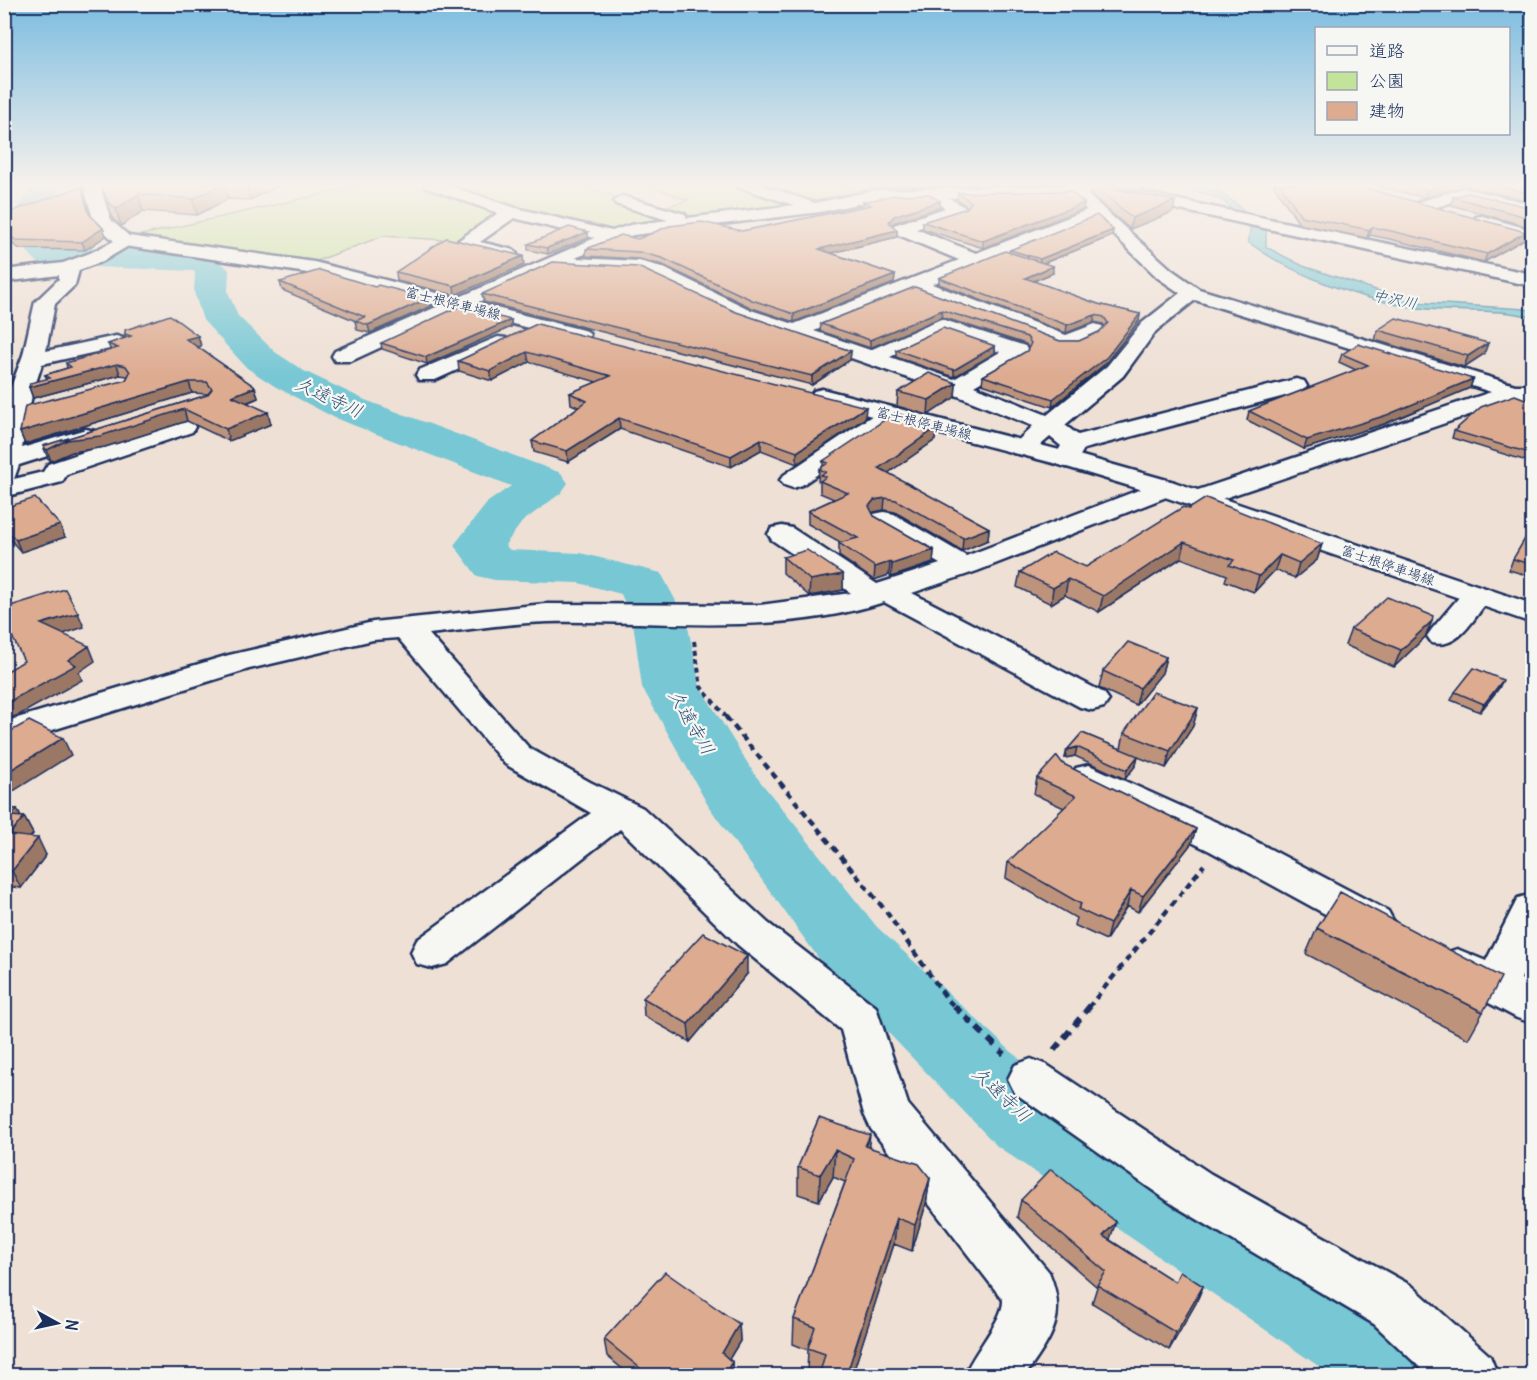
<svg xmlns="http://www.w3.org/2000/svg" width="1537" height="1380" viewBox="0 0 1537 1380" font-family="Delius,'Klee One',sans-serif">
  <rect width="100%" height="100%" fill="#eee0d5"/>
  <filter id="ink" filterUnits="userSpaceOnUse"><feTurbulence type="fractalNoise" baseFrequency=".0167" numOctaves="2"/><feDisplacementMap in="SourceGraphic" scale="12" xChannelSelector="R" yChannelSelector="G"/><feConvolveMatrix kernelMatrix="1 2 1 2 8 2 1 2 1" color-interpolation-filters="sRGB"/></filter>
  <g filter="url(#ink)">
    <path fill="#c3e29a" stroke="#6f887c" stroke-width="1.5" d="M367,184H424L506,211L460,241L383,236L314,262L165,244L137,236Z
      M436,184H571L660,208L688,200L643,184H832L869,193L821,204L607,236Z"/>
    <path fill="#77c7d4" stroke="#528aa5" stroke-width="1.5" d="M1176,184C1219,184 1237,203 1266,231V247L1303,266L1412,302L1525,309L1532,311V317C1495,308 1456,313 1418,308C1363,301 1292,275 1248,242L1251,226L1222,200Z"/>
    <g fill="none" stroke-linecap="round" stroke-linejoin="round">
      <path fill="#77c7d4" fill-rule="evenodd" d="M35,184H63L48,206L84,218L88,224L66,246L201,252L213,255L229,270L228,292L238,316L275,352L304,371L365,400L561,473L568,483L561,493L522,522L505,545L510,550L580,553L661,573L687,622L700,687L755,775L877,927L1057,1094L1409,1310L1443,1341L1458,1376H1333L997,1146L825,967L709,807L642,687L633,622L621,594L579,583L495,580L477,576L454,545L488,502L511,486L335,418L276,387L247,368L203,320L194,292L195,273L193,271L48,265L37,262L26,250L51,227L21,216L16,210Z"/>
      <defs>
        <path id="minor" d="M423,184H445L516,208L612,231L630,225L668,220L616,204L614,201L622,196L685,214L687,218L794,205L738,187L736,184H759L815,203L876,190L1104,184V189L1087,194L1172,270L1199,289L1515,385H1532V399H1516L1198,507L1189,505L1185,499L1189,493L1491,392L1195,300L1156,331L1123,376L1065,425L1078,435L1296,379L1304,381L1307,386L1304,391L1084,449L1075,464L1066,467L1057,464L1053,459L1061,446L1050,437C1038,447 1030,457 1013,453L1010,448L1033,426L948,392L737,318L639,273L554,267L351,361H335L332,356L335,351L595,238L514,218L480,242L514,250L517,254L514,258L508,259L459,248L456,244L459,240L498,213L425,187ZM1070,195L1087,210L976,253L916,229L966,213L968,209L949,198ZM929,198L945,208L894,225L891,229L894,233L959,260L794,324L751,310L662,267L639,261L575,258L633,235L820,212L876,200ZM1097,218L1158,278L1180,293L1142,323L1107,366L1047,415L974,386L1025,356L1028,351L1025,346L941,319L870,350L814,331L914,291L1059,346C1071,350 1098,341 1105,330L1102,326L1095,324L1066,335L932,284ZM942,332L1000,352L954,379L890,357Z
          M1464,188L1532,204V214L1465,198L1424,211L1416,206L1418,202Z
          M1131,190L1532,274V286L1125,198L1123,195L1125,192Z
          M1482,216L1532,230V240L1476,225L1473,221L1476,217Z
          M124,236L133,241L130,245L103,261L79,270L75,285L55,304L46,351L116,336L123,338L127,342L123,346L42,364L32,395L22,448L86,429L95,431L98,436L95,441L19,465L14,479L43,472L48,464L174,422L183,420L192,422L195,427L192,432L67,474L62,482L4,497V413L8,395L23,355L35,302L59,279V275L4,282V270L63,263L90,253Z
          M498,337L506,338L509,343L506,348L435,380H419L416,375L419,370Z
          M890,407L898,409L902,414L898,419L802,485L793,488L784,485L780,480L784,475L882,409Z
          M1165,480L1174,482L1178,488L1174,494L977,571L912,593L1104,693L1109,700L1104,707L1092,710L1080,707L884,602C777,637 658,620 548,622C508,623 468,630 429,634L529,748L590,782L643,808L768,923L876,1007L908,1104L1049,1272C1068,1318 1051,1338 1025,1376H964C973,1353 1004,1319 1003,1300L871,1129L864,1114L841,1030L738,945L620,829L447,964L432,968L417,964L411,952L417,940L591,813L505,764L398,638L373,640L249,669L4,745V722L229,655L373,622L545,604L760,605L851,593L772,540L768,534L772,528L782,526L792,528L877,584L940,564L874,526L870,520L874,514L884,512L894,514L966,556Z
          M1477,586L1488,589L1492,595L1488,601C1472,620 1459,649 1432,643L1427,636L1432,629L1466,589Z
          M1089,765L1236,831L1388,911L1394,922L1388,933L1374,938L1360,933L1210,851L1076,786L1071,777L1076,768Z
          M1532,894V953L1521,979L1532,985V1023L1517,1018L1442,978L1436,966L1442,954L1457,949L1486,961L1518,898Z
          M1031,1059L1047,1065L1211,1174L1412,1286L1490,1356L1498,1376H1429L1374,1324L1175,1206L1015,1093L1008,1079L1015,1065Z"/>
        <path id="major" d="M83,184H99L111,220L129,236L314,262L587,331L590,335L587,339L580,341L314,274L118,245L94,222Z
          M822,389L1075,454L1174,482L1532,604V623L1156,494L1057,464L814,401L810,396L814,391Z"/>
      </defs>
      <use href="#minor" stroke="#1b2f5e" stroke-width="5"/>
      <use href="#major" stroke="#1b2f5e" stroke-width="5"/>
      <path stroke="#1b2f5e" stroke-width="4" stroke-dasharray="5 4" stroke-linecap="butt" d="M694,641L701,687L727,718"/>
      <path stroke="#1b2f5e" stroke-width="4.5" stroke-dasharray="7 5" stroke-linecap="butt" d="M726,717L885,910L947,999L956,1008
        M1088,1008L1204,865"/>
      <path stroke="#1b2f5e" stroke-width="6" stroke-dasharray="9 7" stroke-linecap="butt" d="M954,1006L1004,1054
        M1054,1050L1090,1006"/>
      <use href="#minor" fill="#f6f6f2" fill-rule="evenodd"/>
      <use href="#major" fill="#f6f6f2" fill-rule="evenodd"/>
    </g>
    <path fill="#be937c" stroke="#1b2f5e" stroke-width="1.5" d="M101,184H281L250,200L228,199L197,215L143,211L121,226L113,219Z
      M869,184H1015L869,187Z
      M1093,184L1175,201L1173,212L1130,229L1091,195Z
      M1104,184H1161L1140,191Z
      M1273,184H1350L1523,240L1484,262L1389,239L1370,235L1367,238L1299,224Z
      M1371,184H1533V202L1465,186L1425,198Z
      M958,193L1084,203L1083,209L983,248L923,229V222L967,208L968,207L957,200Z
      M1453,197L1533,208V228L1451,205Z
      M940,201V207L893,223L892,225L897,230V237L831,253L895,275L894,283L794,322L752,308L663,265L639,259L586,256V249L638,239L742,231L863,207V202Z
      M4,214L90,215L103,228L106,236L85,250L20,249L4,238Z
      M1113,230L1112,236L1044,263L1053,273L1033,281L1098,304L1140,314L1139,321L1105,364L1052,407L982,384L983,376L1027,351L1028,348L1026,344L942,317L870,348L820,331L821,324L915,287L1060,341H1079L1099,332L1105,327L1103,324L1094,322L1066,333L939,284V278L1009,253L1010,250Z
      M588,232V238L548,254L528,250V244Z
      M524,265L455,295L397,281L396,272Z
      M280,282L431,306L370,333L357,330L355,321H356L282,290Z
      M482,294L736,312L851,351L850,360L812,385L484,302Z
      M511,320V327L427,364L382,349L381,343Z
      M537,324L865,418L797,464L761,450L731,467L620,429L568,462L534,452L532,441L578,407L571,404L570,393L597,382L529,362L492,381L459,371L458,361Z
      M1378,330L1488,343L1484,354L1464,367L1375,340Z
      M125,334L198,336L201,346L198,347L255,387L258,398L247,403L271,424L229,441L187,421L105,447L72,452L51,461L48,458L43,446L207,395L209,394L192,393L25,444L20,432L126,380L128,376L120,375L33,398L29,387L47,379L45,375L67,368L66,363L111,351L108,344L126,338Z
      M995,346V353L954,377L896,357V350Z
      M1342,354L1473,379L1470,388L1384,424L1304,449L1247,420L1249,411L1356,370L1339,362Z
      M956,383L955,397L928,415L897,406L898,392Z
      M1533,402V463L1452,438L1454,431Z
      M908,420L936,428L935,440L888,473L989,528L988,540L962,551L895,512L884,510L874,512L872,513L874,516L934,550L933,563L891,577L889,575L874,580L839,556V543H842L808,524V511L834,499L820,493V482L818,481L819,469L823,466V461Z
      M4,505L65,537L21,552L9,538L4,540Z
      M1189,509L1322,544L1317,560L1295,578L1275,570L1254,592L1225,581L1227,575L1181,558L1099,612L1065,595L1051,604L1017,587L1020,572L1086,567Z
      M1533,539V577L1509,570L1513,559Z
      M783,557L843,574V590L809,596L783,573Z
      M1432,621L1425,637L1394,667L1345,645L1351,629Z
      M1166,657L1162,673L1136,705L1099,688L1103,671Z
      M1499,688L1480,712L1451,700L1455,692Z
      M1198,708L1193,726L1166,768L1138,757L1136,765L1125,779L1075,756L1065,758L1067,750L1082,733L1121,749L1124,733Z
      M1063,764L1196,829L1191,844L1138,912L1127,906L1106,940L1074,925L1076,918L1006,878L1008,862L1064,808L1034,794L1037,778Z
      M4,808L17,809L21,817H24L33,834L30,838L46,855L21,888L4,886Z
      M1317,928L1483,1012L1468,1039L1306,954Z
      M747,974L690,1042L644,1016L643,998Z
      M819,1118L869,1147L930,1178L926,1204L912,1251L894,1244L853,1372L861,1376H816L807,1372L808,1350L793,1344L794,1319L845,1182L833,1177L819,1201L798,1194V1167Z
      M1021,1200L1110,1239V1240L1175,1282L1203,1286L1196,1303L1169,1350L1092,1303L1097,1287L1017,1217Z
      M739,1324L740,1341L729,1359L732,1362L733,1376H631L607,1356L604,1339Z"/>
    <path fill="#9b7865" stroke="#1b2f5e" stroke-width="1.5" d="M222,184H224L228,199L197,215L193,199Z
      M248,184H281L250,200L246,185Z
      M1141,184H1161L1140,191Z
      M1450,184H1465V186L1425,198L1427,190Z
      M138,194L143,211L121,226L116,209Z
      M940,201V207L893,223L889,229V222L894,216Z
      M1175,201L1173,212L1130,229L1132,218Z
      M1084,203L1083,209L983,248V241Z
      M1372,227L1370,235L1367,238L1369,230Z
      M103,228L106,236L85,250L82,242Z
      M897,230V237L819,256V249Z
      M1113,230L1112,236L1039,265L1040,259Z
      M588,232V238L548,254L547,248Z
      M1526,232L1523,240L1484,262L1487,254Z
      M523,256L524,265L455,295L454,286Z
      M1053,266V273L1024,285L1025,278Z
      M895,275L894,283L794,322V314Z
      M429,298L431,306L370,333L368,325Z
      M942,310V317L870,348V340Z
      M1140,314L1139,321L1105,364L1052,407L1053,399Z
      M1095,315L1094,322L1066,333L1067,325Z
      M511,320V327L427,364L426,357Z
      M198,336L201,346L189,350L186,339Z
      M1488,343L1484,354L1464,367L1468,356Z
      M995,346V353L954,377V370Z
      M851,351L850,360L812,385V376Z
      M527,352L529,362L492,381L490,371Z
      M117,364L120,375L33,398L29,387Z
      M1473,379L1470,388L1384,424L1304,449L1307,440Z
      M189,382L192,393L25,444L20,432Z
      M956,383L955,397L928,415L929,400Z
      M255,387L258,398L235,407L232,396Z
      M866,407L865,418L797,464V452Z
      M184,409L187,421L105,447L72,452L51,461L47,450L67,440Z
      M268,412L271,424L229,441L226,429Z
      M619,418L620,429L568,462L567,451Z
      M936,428L935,440L878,480L879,468Z
      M761,439V450L731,467V456Z
      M885,498L884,510L874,512L868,519L869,506L874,500Z
      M60,525L65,537L21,552L16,540Z
      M4,527L9,538L4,540Z
      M989,528L988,540L962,551L963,538Z
      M1184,542L1181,558L1099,612L1103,596Z
      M1322,544L1317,560L1295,578L1299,563Z
      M934,550L933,563L891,577L892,564Z
      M1280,555L1275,570L1254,592L1259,576Z
      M890,562L889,575L874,580L875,567Z
      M843,574V590L809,596L810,580Z
      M1068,579L1065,595L1051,604L1053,588Z
      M78,613L84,627L48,639L41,624Z
      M1432,621L1425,637L1394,667L1401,650Z
      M89,646L95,661L79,672L82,680L19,715L6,719L4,716V702Z
      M1166,657L1162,673L1136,705L1140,688Z
      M1503,680L1499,688L1480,712L1484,704Z
      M1198,708L1193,726L1166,768L1170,751Z
      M63,738L71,755L4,797V774Z
      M1077,747L1075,756L1065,758L1067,750Z
      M1138,756L1136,765L1125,779L1127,770Z
      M17,809L22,820L24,817L33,834L18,852L9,835L11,816Z
      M1196,829L1191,844L1138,912L1143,896Z
      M38,838L46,855L21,888L12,871Z
      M1131,890L1127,906L1106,940L1110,924Z
      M747,956V974L690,1042L688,1024Z
      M870,1135L867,1162L865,1146Z
      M835,1150L833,1177L819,1201L820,1175Z
      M930,1178L926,1204L912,1251L915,1225Z
      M897,1218L894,1244L852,1376L848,1370Z
      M1116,1222L1110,1239L1098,1253L1103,1236Z
      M1203,1286L1196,1303L1169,1350L1176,1333Z
      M739,1324L740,1341L723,1369L722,1353Z
      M732,1362L733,1376H723Z"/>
    <path fill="#ddab90" stroke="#1b2f5e" stroke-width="1.5" d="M101,184H222L193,199L138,194L116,209L108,202Z
      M1093,184L1175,201L1132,218Z
      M1280,184H1350L1526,232L1487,254L1391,231L1372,227L1369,230L1301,216Z
      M1402,184H1450L1427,190Z
      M1489,184H1533V194Z
      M81,187L89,214L103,228L82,242L16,240L4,232V214Z
      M1070,191L1084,203L983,241L923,222L967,208L971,202L958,193Z
      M1468,193L1533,208V219L1453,197Z
      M929,194L940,201L894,216L889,222L897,230L819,249L895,275L794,314L752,300L662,258L639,252L586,249L621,235L638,239L669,226L702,222L742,231L871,205L863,202L895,195Z
      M1097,215L1113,230L1040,259L1010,250Z
      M569,227L588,232L547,248L528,244Z
      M446,238L523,256L454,286L396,272Z
      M1005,251L1053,266L1025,278L1098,304L1140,314L1107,357L1053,399L983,376L1027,351L1031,343L1027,337L942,310L870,340L821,324L915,287L1060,341H1079L1099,332L1108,323L1104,317L1095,315L1067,325L939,278Z
      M553,262L638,267L736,312L851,351L812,376L482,294Z
      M320,270L375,287L378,285L429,298L368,325L355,321L365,317L280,282Z
      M458,307L511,320L426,357L381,343Z
      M170,315L198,336L186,339L255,387L232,396L268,412L226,429L184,409L100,436L67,440L47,450L43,446L207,395L212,389L207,382H189L20,432L25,406L126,380L130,372L126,366L117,364L29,387L30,383L50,378L45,375L71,367L66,363L118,348L108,344L131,336L125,334V330Z
      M1396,318L1488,343L1468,356L1378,330Z
      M537,324L866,407L797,452L761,439L731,456L619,418L567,451L532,441L587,401L570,393L611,376L527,352L490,371L458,361Z
      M943,328L995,346L954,370L896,350Z
      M1358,344L1473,379L1387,415L1307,440L1249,411L1368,365L1342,354Z
      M929,373L956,383L929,400L898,392Z
      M1515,395L1533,402V454L1454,431L1481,407Z
      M895,413L909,417L905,419L936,428L879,468L989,528L963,538L896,500L885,498L874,500L869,506L874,516L934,550L892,564L890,562L875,567L839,543L858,538L808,511L848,493L820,481L826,477L821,475L826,472L819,469L828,463L823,461Z
      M35,498L60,525L16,540L4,527V505L7,507Z
      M1206,498L1322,544L1299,563L1280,555L1259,576L1229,565L1234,560L1184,542L1103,596L1068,579L1053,588L1020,572L1053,552L1086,567L1183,507L1189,509Z
      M1526,537L1533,539V565L1513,559Z
      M807,550L843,574L810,580L783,557Z
      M65,589L78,613L41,624L89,646L68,660L76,665L12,700L4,702V673L24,661L4,620V608Z
      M1387,597L1433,616L1432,621L1401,650L1351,629Z
      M1128,642L1166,657L1140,688L1103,671Z
      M1474,668L1503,680L1484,704L1455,692Z
      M1153,692L1198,708L1170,751L1124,733Z
      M29,721L63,738L4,774V735Z
      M1082,733L1138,756L1127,770L1077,747L1067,750Z
      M1057,756L1063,764L1196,829L1143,896L1131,890L1110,924L1078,909L1081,904L1008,862L1076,796L1037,778Z
      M4,808L17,809L11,816L24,817L9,835L38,838L12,871L4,870Z
      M1340,892L1501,977L1483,1012L1317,928Z
      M703,933L747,956L688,1024L643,998Z
      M819,1118L870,1135L865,1146L919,1164L930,1178L915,1225L897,1218L848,1370L861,1376H819L825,1354L808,1348L815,1327L794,1319L854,1159L835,1150L820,1175L798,1167Z
      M1051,1169L1116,1222L1103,1236L1175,1282L1180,1271L1203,1286L1176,1333L1097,1285L1106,1272L1021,1200Z
      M665,1272L739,1324L722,1353L732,1362L723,1376H650L604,1339Z"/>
  </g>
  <linearGradient id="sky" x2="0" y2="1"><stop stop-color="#7bbce0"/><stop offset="0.49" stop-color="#f7f1ec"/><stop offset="1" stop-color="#f7f1ec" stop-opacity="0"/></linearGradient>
  <rect width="1537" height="377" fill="url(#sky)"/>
  <g text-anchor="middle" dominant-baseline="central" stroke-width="4.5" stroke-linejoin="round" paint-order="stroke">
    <g font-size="14" fill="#1b2f5e" stroke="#f6f6f2">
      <text transform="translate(453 303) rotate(14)">富士根停車場線</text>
      <text transform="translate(924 423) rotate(14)">富士根停車場線</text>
      <text transform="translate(1388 565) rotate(19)">富士根停車場線</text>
    </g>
    <g font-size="15" font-style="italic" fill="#32557c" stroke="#f6f6f2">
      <text transform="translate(1395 299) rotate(12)">中沢川</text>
    </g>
    <g font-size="18" font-style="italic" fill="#32557c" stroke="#f6f6f2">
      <text transform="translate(329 397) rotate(25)">久遠寺川</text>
      <text transform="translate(692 722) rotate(60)">久遠寺川</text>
      <text transform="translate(1002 1094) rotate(43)">久遠寺川</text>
    </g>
  </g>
  <rect width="1537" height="1380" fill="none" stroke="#f6f6f2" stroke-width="24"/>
  <rect x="12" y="12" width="1513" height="1356" fill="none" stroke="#1b2f5e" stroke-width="2" filter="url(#ink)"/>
  <rect x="1315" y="27" width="195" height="108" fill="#f6f6f2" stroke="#9ea6b7" stroke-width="1.5"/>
  <rect x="1327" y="46" width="30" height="9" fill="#f6f6f2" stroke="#9ea6b7" stroke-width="1.5"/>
  <text x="1369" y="57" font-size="18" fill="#1b2f5e">道路</text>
  <rect x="1327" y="72" width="30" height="18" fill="#c3e29a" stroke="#9ea6b7" stroke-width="1.5"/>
  <text x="1369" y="87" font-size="18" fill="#1b2f5e">公園</text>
  <rect x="1327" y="102" width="30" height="18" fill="#ddab90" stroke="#9ea6b7" stroke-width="1.5"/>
  <text x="1369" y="117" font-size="18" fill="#1b2f5e">建物</text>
  <g transform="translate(57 1323) rotate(98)" stroke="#f6f6f2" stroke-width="4.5" paint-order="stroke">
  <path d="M0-4.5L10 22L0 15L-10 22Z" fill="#1b2f5e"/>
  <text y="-9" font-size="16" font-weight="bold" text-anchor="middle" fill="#1b2f5e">N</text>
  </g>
</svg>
